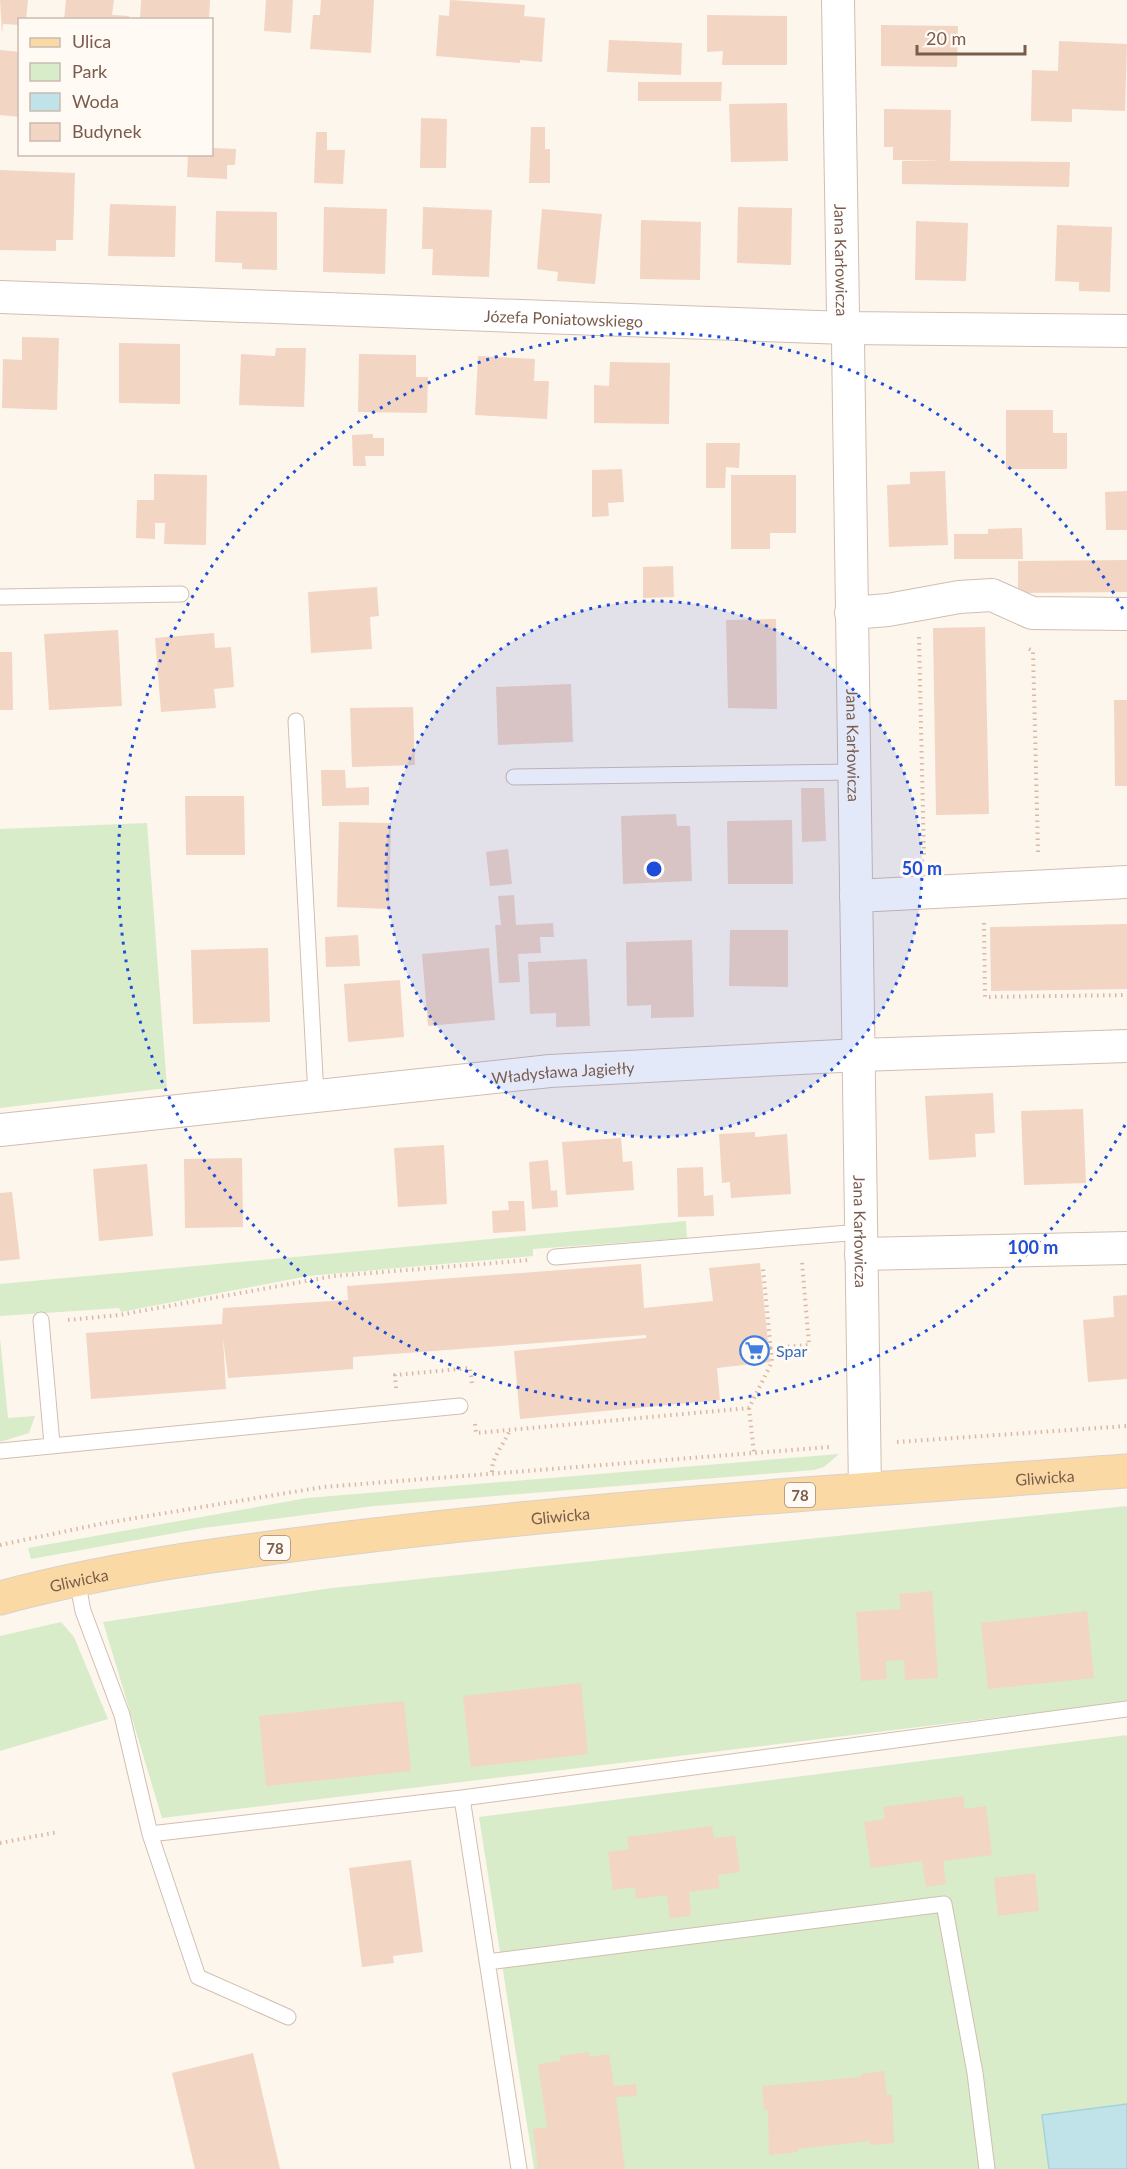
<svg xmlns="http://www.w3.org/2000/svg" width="1127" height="2169" viewBox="0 0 1127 2169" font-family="Lato,sans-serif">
  <rect width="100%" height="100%" fill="#fdf6ec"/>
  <path fill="#d8ecc9" d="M147,823L167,1088L0,1108V829Z
    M686,1221L687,1238L533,1249V1256L308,1276L121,1312L119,1308L0,1316V1284Z
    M0,1338L8,1418L35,1416L29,1433L0,1442Z
    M839,1454L824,1467L814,1470L374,1506L203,1528L31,1559L28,1548L307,1498Z
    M1127,1506V1702L162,1818L103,1622L332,1588Z
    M61,1622L74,1637L108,1719L0,1751V1636Z
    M1127,1735V2169H534L479,1817Z"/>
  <path fill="#bfe3e8" stroke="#a5d3da" stroke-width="1.5" d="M1127,2104V2169H1049L1042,2115Z"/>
  <path fill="#f3d5c3" d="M0,0H28L26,20H20V25L3,24L2,34Z
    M66,0H114L112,15L129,16L128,20H64Z
    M141,0H210L209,20H140Z
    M266,0H293L291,33L264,31Z
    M321,0H374L371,53L310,49L313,15H320Z
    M450,0L525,5L524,16L545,18L542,62L520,60V63L436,56L439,15L449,16Z
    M707,15L787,16V65H722L723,51L707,52Z
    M881,25L958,26L957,67L881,66Z
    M609,40L682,43L681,75L607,72Z
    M1059,41L1127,44L1125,111L1072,109V122L1031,121L1032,70L1058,71Z
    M0,50L20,52V117L0,115Z
    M638,82H722L721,101H638Z
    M787,103L788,161L731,162L729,104Z
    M884,109L951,110L950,161L1070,162L1069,187L902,184V161L943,160H893V147H884Z
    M421,118L447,119L446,168H420Z
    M531,127H545V149H550V183H529Z
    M316,132H327V150H345L343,184L314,183Z
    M212,148L236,149L235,165H227V179L187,177L188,154H212Z
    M0,170L75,173L73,240H56V251L0,250Z
    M110,204L176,206L175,257L108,256Z
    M324,207L387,209L385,274L323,272Z
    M423,207L492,210L489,277L432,275L433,249H422Z
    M738,207L792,208L791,265L737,263Z
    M542,209L602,214L595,284L557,281L558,272L537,269Z
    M216,211L277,212V270L242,269V263L215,262Z
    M641,220L701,222L700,280L640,279Z
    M916,221L968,223L966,281L915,280Z
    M1057,225L1112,227L1110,292L1079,291V282L1055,281Z
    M22,337L59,338L57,410L2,408L3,359L22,360Z
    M119,343L180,344V404L119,403Z
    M276,348H306L304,407L239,405L241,354L275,356Z
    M359,354L416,355V377H428L427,413L358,412Z
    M478,356L535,359L534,381H549L547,419L475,415Z
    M610,362L670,363L669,424L594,423V385L609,386Z
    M1006,410H1053V433H1067V469H1006Z
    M373,434V438H384V456H365L366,466H353L352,435Z
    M706,443H740L739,468L726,467L725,488H706Z
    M622,469L624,502L608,503L609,516L592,517V470Z
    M945,471L948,545L889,547L887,485L910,484V472Z
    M154,474L207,475L206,545L164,544L165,523H155V539L136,538L137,500H154Z
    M731,475H796V533H770V549H731Z
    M1127,491V530H1106L1105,492Z
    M1022,528L1023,559H954V534H988V529Z
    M1127,560V592L1018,593V561Z
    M673,566L674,597L643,598V567Z
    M377,587L379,616L370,617L372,649L311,653L308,592Z
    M776,619L777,709L728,708L726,620Z
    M985,627L989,814L936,815L933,628Z
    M118,630L122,706L49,710L44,634Z
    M214,633L215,648L231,647L234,687L214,689L216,708L161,712L155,638Z
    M0,652H12L13,710H0Z
    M571,684L573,742L498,745L496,687Z
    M1114,700H1127V786H1115Z
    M413,707L415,765L352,767L350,708Z
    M321,770H345L346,788L369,787V805L322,806Z
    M801,788H824L826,841L802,842Z
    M185,796H244L245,855H186Z
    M676,814L677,826H690L692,881L623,884L621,816Z
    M792,820L793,884H728L727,821Z
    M339,822L391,823L389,909L337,907Z
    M508,849L512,884L490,886L486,852Z
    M514,895L516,925L553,923L554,937H540L541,953L518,954L520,982L499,983L495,925H501L498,896Z
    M1127,924V989L991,991L990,927Z
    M730,930H788V987L729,986Z
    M358,935L360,966L326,967L325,937Z
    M692,940L694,1017L651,1018V1005L627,1006L626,942Z
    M268,948L270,1022L193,1024L191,950Z
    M489,948L495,1020L428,1026L422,954Z
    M587,959L590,1026L556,1027V1013L530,1014L528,962Z
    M400,980L404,1037L348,1042L344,984Z
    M993,1093L995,1133L975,1134L976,1157L929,1160L925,1096Z
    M1083,1109L1086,1183L1024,1185L1021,1111Z
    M755,1132V1137L787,1134L791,1194L731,1198L730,1182L722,1183L719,1134Z
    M621,1138L623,1162L632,1161L634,1190L566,1195L562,1142Z
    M444,1145L447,1204L398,1207L394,1148Z
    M242,1158L243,1227L185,1228L184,1159Z
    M548,1160L551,1191L557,1190L558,1207L532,1209L529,1162Z
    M147,1164L153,1236L99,1241L93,1169Z
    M703,1167L704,1196L713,1195L714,1216L678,1217L677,1168Z
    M12,1192L20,1259L0,1261V1193Z
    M508,1201H524L526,1231L493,1233L492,1211L509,1210Z
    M760,1263L770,1362L717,1368L720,1400L520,1419L514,1351L646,1338V1335L353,1357V1369L228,1378L223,1338L226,1389L91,1399L86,1333L222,1324L223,1308L348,1300L347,1286L641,1264L644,1308L713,1301L709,1268Z
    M1127,1295V1379L1088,1382L1083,1320L1114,1317L1113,1296Z
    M932,1591L938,1678L905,1680L904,1660L885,1661L887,1679L861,1681L856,1612L901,1609L899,1594Z
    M1087,1611L1094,1678L988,1689L981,1623Z
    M581,1683L588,1754L471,1767L463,1696Z
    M404,1701L411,1771L266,1786L259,1716Z
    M963,1796L965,1809L986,1806L992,1855L943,1861L946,1884L926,1887L922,1861L871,1868L864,1822L885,1819L883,1807Z
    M712,1826L714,1838L735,1836L740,1872L718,1875L720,1888L689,1892L691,1916L670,1918L667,1895L636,1899L635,1887L613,1890L608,1852L629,1849L627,1837Z
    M411,1860L423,1952L393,1956L394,1963L362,1967L349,1868Z
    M1035,1873L1039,1911L998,1916L994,1878Z
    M589,2052L590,2057L609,2054L614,2086L636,2084L637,2096L616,2097L625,2169H538L533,2129L547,2127L538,2064L560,2061V2056Z
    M253,2053L280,2169H195L172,2073Z
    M884,2071L887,2095H892L894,2143L870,2145L869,2141L797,2149L798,2152L769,2155L768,2116L767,2109L764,2110L762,2086L861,2077V2074Z"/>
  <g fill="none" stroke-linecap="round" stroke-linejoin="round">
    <defs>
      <path id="service" d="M0,597L181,594
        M296,721L316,1096
        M514,777L854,772
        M555,1257L861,1232
        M41,1320L52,1444
        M0,1451L460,1406
        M77,1580L83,1611L122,1715L150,1834L462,1798L1127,1709
        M462,1798L519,2169
        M150,1834L198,1977L288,2017
        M487,1962L944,1904L975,2073L987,2169"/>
      <g id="minor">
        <path id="s1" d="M838,0L843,314L848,341L865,1489"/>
        <path id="s2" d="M0,297L846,328L1127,331"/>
        <path d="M851,613L888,610L959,597L992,595L1032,613L1127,614"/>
        <path d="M856,896L1127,882"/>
        <path id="s3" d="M0,1130L550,1071L859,1055L1127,1046"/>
        <path d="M861,1254L1127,1248"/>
      </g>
      <g id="primary">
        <path id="s4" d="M0,1598C130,1563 266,1548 399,1532C641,1504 884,1488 1127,1471"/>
      </g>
    </defs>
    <use href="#service" stroke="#d1beb0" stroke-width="17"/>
    <use href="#minor" stroke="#d1beb0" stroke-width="34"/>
    <use href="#primary" stroke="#dad1cd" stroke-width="35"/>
    <path stroke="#d9b8a5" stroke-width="4" stroke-dasharray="1.5 4.5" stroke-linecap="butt" d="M919,637L924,858
      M1029,649L1033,651L1038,852
      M984,923L985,997L1127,995
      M68,1320L119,1315L334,1276L530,1260
      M770,1348L809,1345L802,1262
      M396,1388L395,1375L470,1368L472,1384
      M749,1408L754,1453
      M475,1424L476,1433L749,1408L772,1362L763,1269L765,1268
      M897,1442L1127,1426
      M492,1472C492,1455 504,1446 510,1429
      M0,1545L105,1523L323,1487L830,1447
      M0,1843L58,1832"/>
    <use href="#service" stroke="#fff" stroke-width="15"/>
    <use href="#minor" stroke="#fff" stroke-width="32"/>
    <use href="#primary" stroke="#fbd9a5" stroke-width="33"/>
  </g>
  <circle cx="654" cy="869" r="268" fill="#1d4ed8" fill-opacity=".12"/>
  <g fill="none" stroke="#1d4ed8" stroke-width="3" stroke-dasharray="3 6">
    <circle cx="654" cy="869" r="268"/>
    <path d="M1125 1125A536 536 0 1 1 1125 613"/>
  </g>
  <defs>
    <symbol id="supermarket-ring" viewBox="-11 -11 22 22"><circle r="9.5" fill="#fffaf3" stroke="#3f7fe0" stroke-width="1.5"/><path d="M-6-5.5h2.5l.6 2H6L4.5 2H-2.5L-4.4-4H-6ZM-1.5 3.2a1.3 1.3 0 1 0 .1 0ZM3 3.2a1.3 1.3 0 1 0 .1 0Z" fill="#3f7fe0"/></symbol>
  </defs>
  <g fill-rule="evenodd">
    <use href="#supermarket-ring" x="738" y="1334" width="33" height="33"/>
  </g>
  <g text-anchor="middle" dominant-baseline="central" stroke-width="6" stroke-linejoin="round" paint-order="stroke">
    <g fill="#fffaf3" stroke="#a28b7f" stroke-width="1.5">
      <rect x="785" y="1483" width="30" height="24" rx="4.5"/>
      <rect x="260" y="1536" width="30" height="24" rx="4.5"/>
    </g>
    <g font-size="15" font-weight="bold" fill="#7a5c4d">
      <text x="800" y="1495">78</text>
      <text x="275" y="1548">78</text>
    </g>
    <g font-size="16" fill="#7a5c4d" stroke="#fffaf3">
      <text stroke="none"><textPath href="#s1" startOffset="260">Jana Karłowicza</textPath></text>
      <text stroke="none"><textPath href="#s2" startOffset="564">Józefa Poniatowskiego</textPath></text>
      <text stroke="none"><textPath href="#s1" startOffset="746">Jana Karłowicza</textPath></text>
      <text stroke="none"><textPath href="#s3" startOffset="566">Władysława Jagiełły</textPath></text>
      <text stroke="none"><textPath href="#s1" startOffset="1232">Jana Karłowicza</textPath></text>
      <text stroke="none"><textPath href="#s4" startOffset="1053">Gliwicka</textPath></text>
      <text stroke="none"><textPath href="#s4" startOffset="567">Gliwicka</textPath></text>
      <text stroke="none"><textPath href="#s4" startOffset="81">Gliwicka</textPath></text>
    </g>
    <g font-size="16" fill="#366cbe" stroke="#fffaf3" text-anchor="start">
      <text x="776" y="1350">Spar</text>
    </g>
  </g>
  <circle cx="654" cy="869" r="9" fill="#1d4ed8" stroke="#fffaf3" stroke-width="3"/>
  <g font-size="18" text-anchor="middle" font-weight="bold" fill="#1d4ed8" stroke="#fffaf3" stroke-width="6" stroke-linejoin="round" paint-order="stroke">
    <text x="922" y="875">50 m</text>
    <text x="1033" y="1254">100 m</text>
  </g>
  <rect x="18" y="18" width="195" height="138" fill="#fffaf3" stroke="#cabbb1" stroke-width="1.5"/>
  <rect x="30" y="38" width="30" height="9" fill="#fbd9a5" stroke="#cabbb1" stroke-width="1.5"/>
  <text x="72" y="48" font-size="18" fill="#7a5c4d">Ulica</text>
  <rect x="30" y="63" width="30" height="18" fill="#d8ecc9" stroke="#cabbb1" stroke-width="1.5"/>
  <text x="72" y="78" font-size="18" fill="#7a5c4d">Park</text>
  <rect x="30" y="93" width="30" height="18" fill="#bfe3e8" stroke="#cabbb1" stroke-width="1.5"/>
  <text x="72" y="108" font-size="18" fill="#7a5c4d">Woda</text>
  <rect x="30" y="123" width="30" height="18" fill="#f3d5c3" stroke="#cabbb1" stroke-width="1.5"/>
  <text x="72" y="138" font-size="18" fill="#7a5c4d">Budynek</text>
  <path d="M917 45v9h108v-9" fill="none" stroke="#7a5c4d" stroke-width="3"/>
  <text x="926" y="45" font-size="18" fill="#7a5c4d" stroke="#fffaf3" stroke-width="4.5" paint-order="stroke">20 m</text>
</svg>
